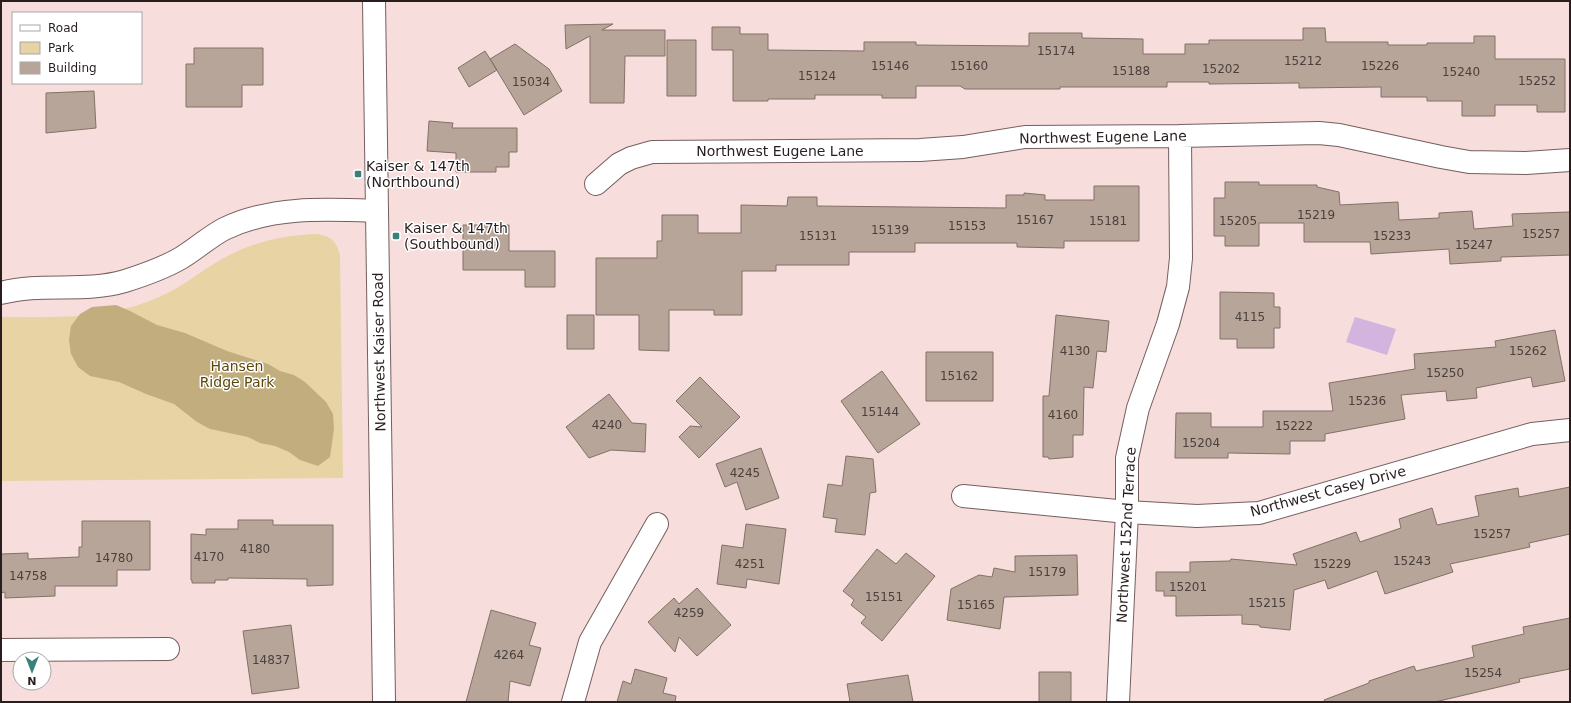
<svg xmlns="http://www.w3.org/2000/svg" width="1571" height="703" viewBox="0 0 1571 703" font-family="'DejaVu Sans',sans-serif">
  <rect width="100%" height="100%" fill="#f7dddc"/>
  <path fill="#e8d3a4" d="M318,234C332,237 336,241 340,255L343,478L1,481V317C56,317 108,320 159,297C180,288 197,274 217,262C248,243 281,235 318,234Z"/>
  <path fill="#c1ad7e" d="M116,305L130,311L157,325L185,333L227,351L268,364L280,371L294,375L305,382L326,402L333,414L334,429L330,457L318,466L300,460L289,452L275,446L260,443L248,437L210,429L197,422L174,404L146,394L119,382L90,376L78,367L71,354L69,340L71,326L80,314L92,307Z"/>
  <path fill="#d2b4de" d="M1355,317L1396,329L1387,355L1346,342Z"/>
  <path fill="#b8a599" stroke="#837166" d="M613,24L602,30H665V56H625L624,103H590V36L566,49L565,25Z
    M712,27H740V34H768V50L864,51V42H916V45L1029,46V33H1082V38L1143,39V54H1185V44H1209V40H1303V28H1325L1326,42H1388V45H1427V43H1474V36H1495V59H1565V112H1537V105H1495V116H1462V101H1427V97H1381V87L1299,88V83L1209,84V82H1167V87H1060V89H965L960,86H916V98H882V95H815V99H768V101H733V50H712Z
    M667,40H696V96H667Z
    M515,44L549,69L562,91L524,115L490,59Z
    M194,48H263V85H242V107H186V64H194Z
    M485,51L497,70L469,87L458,68Z
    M94,91L96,128L46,133V93Z
    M429,121L453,123L452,128H517V152H509V167H496V172H456V153L427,151Z
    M1225,182H1259V185H1317V187L1339,192L1340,205L1398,202L1399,220L1439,218V213L1472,211L1474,229L1513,226L1512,214L1570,212V255L1501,257V261L1450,264L1449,249L1371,254L1370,242H1304V223H1259V246H1225V236H1214V198H1225Z
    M1094,186H1139V241H1064V248L1017,247V243H915V252H849V265H776V271H742V315H714V310H669V351L639,350V315H596V258H657V241H662V215H698V233H741V205L787,206L788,197H817V206L1006,208V195H1024V193L1045,195V200H1094Z
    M463,225H509V251H555V287H525V270H463Z
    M1220,292L1274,293V307H1280V328H1274V348H1237V339H1220Z
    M567,315H594V349H567Z
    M1056,315L1109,321L1106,352L1097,351L1093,388L1084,387L1083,435H1073V457L1049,459L1048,457H1043V396H1049Z
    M1555,330L1565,381L1533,387L1531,377L1476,388L1477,398L1447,401L1446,391L1401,395L1405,419L1325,434V441H1290V454L1228,453V458H1175L1176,413H1211V427H1263V411H1333L1329,383L1415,369L1414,354L1496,347L1495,341Z
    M926,352H993V401H926Z
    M882,371L920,424L878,453L841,401Z
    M700,377L740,417L699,458L679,437L690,426L702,427L676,401Z
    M609,394L632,423L646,424L645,452L611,450L589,458L566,427Z
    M761,448L779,498L746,510L737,482L725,487L716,464Z
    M846,456L873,459L876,492L870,493L865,535L835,532L837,519L823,517L828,484L842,486Z
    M1570,487V534L1529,543L1530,547L1450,564L1453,572L1385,594L1377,571L1328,589L1325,580L1294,590L1290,630L1260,627L1259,625L1242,624V615L1176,616V596H1164V591H1156V572H1190V562L1230,561L1231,559L1297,565L1293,554L1356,532L1360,542L1401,528L1399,519L1432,508L1437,525L1479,516L1475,496L1518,488L1519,497Z
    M238,520H273V525H333V585L307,586V579L228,578V580H215V583H192V580H191V534L206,535V529H238Z
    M82,521H150V570H117V586H55V596L5,598V592L1,593V554L28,553V559L79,557V547H82Z
    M746,524L786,529L779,584L747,579L746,588L717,584L722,545L743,548Z
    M877,549L896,564L906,553L935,576L882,641L861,623L866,617L851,605L854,600L843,591Z
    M1077,555L1078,595L1004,597L1000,629L947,620L951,589L979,575L992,577L994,568L1015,572V556Z
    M697,588L731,625L697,656L679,637L675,652L648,622L674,598L679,604Z
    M491,610L536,623L529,645L541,648L530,686L510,681L508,702H466Z
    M1570,618V669L1519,679L1520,682L1435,702H1325L1324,700L1369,683V681L1414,666L1416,671L1474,657L1472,646L1524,634L1523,627Z
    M291,625L299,688L252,694L243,631Z
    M635,669L667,678L663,693L676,696L675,702H617L623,681L631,684Z
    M1039,672H1071V702H1039Z
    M908,675L913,702H850L847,684Z"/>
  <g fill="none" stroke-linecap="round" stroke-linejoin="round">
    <defs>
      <path id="minor" d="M596,184L619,164L631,158L652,152L920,150L963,147L1025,137L1180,136L1319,133L1339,135L1441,157L1469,162L1526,163L1570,160
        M1,293C41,282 84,293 125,281C144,275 164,268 181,258C196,249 209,237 224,229C272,206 325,209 377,211
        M963,496L1127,512L1197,516L1259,513L1532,434L1570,430
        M1,650L168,649
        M573,702L590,642L657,524
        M1118,702L1127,512V458L1138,408L1168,324L1178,287L1181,258L1180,136"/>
      <path id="secondary" d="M374,1L384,702"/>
    </defs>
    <use href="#minor" stroke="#755f5e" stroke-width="24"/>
    <use href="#secondary" stroke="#755f5e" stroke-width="24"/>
    <use href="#minor" stroke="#fff" stroke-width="22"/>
    <use href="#secondary" stroke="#fff" stroke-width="22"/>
  </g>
  <g fill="#3b817a" stroke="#fff" stroke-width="1.5">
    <rect x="354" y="170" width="8" height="8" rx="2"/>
    <rect x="392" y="232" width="8" height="8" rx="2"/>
  </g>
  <g text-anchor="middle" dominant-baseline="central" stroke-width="3" stroke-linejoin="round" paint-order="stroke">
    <g font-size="12" fill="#4b403c">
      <text x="1056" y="51">15174</text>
      <text x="1303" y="61">15212</text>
      <text x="890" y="66">15146</text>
      <text x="969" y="66">15160</text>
      <text x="1380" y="66">15226</text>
      <text x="1221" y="69">15202</text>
      <text x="1131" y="71">15188</text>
      <text x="1461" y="72">15240</text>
      <text x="817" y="76">15124</text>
      <text x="1537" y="81">15252</text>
      <text x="531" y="82">15034</text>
      <text x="1316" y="215">15219</text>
      <text x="1035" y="220">15167</text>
      <text x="1108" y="221">15181</text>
      <text x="1238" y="221">15205</text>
      <text x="967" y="226">15153</text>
      <text x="890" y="230">15139</text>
      <text x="1541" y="234">15257</text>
      <text x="818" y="236">15131</text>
      <text x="1392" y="236">15233</text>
      <text x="1474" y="245">15247</text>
      <text x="1250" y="317">4115</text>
      <text x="1075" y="351">4130</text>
      <text x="1528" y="351">15262</text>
      <text x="1445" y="373">15250</text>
      <text x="959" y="376">15162</text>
      <text x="1367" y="401">15236</text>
      <text x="880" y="412">15144</text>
      <text x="1063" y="415">4160</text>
      <text x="607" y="425">4240</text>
      <text x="1294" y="426">15222</text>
      <text x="1201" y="443">15204</text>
      <text x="745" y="473">4245</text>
      <text x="1492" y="534">15257</text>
      <text x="255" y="549">4180</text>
      <text x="209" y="557">4170</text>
      <text x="114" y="558">14780</text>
      <text x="1412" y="561">15243</text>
      <text x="750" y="564">4251</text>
      <text x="1332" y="564">15229</text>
      <text x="1047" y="572">15179</text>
      <text x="28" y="576">14758</text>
      <text x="1188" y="587">15201</text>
      <text x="884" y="597">15151</text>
      <text x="1267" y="603">15215</text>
      <text x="976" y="605">15165</text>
      <text x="689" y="613">4259</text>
      <text x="509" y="655">4264</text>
      <text x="271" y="660">14837</text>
      <text x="1483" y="673">15254</text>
    </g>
    <g font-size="14" fill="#271e1d" stroke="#fff">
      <text transform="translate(1103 137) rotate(-1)">Northwest Eugene Lane</text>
      <text x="780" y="151">Northwest Eugene Lane</text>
      <text transform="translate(379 352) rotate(-91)">Northwest Kaiser Road</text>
      <text transform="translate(1328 491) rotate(-15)">Northwest Casey Drive</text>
      <text transform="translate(1126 535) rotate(-87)">Northwest 152nd Terrace</text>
    </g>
    <g font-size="14" fill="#271e1d" stroke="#fff" text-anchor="start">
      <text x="366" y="166">Kaiser &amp; 147th<tspan x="366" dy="16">(Northbound)</tspan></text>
      <text x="404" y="228">Kaiser &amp; 147th<tspan x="404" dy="16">(Southbound)</tspan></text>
    </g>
    <g font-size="14" fill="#5b460b" stroke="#fff">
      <text x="237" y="366">Hansen<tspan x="237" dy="16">Ridge Park</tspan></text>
    </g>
  </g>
  <rect width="1571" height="703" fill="none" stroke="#271e1d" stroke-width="4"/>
  <rect x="12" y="12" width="130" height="72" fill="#ffffff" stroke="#a9a5a5"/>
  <rect x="20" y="25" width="20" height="6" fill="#ffffff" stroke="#a9a5a5"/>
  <text x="48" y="32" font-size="12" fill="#271e1d">Road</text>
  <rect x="20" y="42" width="20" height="12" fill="#e8d3a4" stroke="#a9a5a5"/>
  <text x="48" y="52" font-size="12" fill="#271e1d">Park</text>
  <rect x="20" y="62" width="20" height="12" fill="#b8a599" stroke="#a9a5a5"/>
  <text x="48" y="72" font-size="12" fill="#271e1d">Building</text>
  <g transform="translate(32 671) rotate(180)"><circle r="19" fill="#ffffff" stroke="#a9a5a5"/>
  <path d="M0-3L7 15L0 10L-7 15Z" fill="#3b817a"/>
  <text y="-6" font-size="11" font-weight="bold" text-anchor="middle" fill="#271e1d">N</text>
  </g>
</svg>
